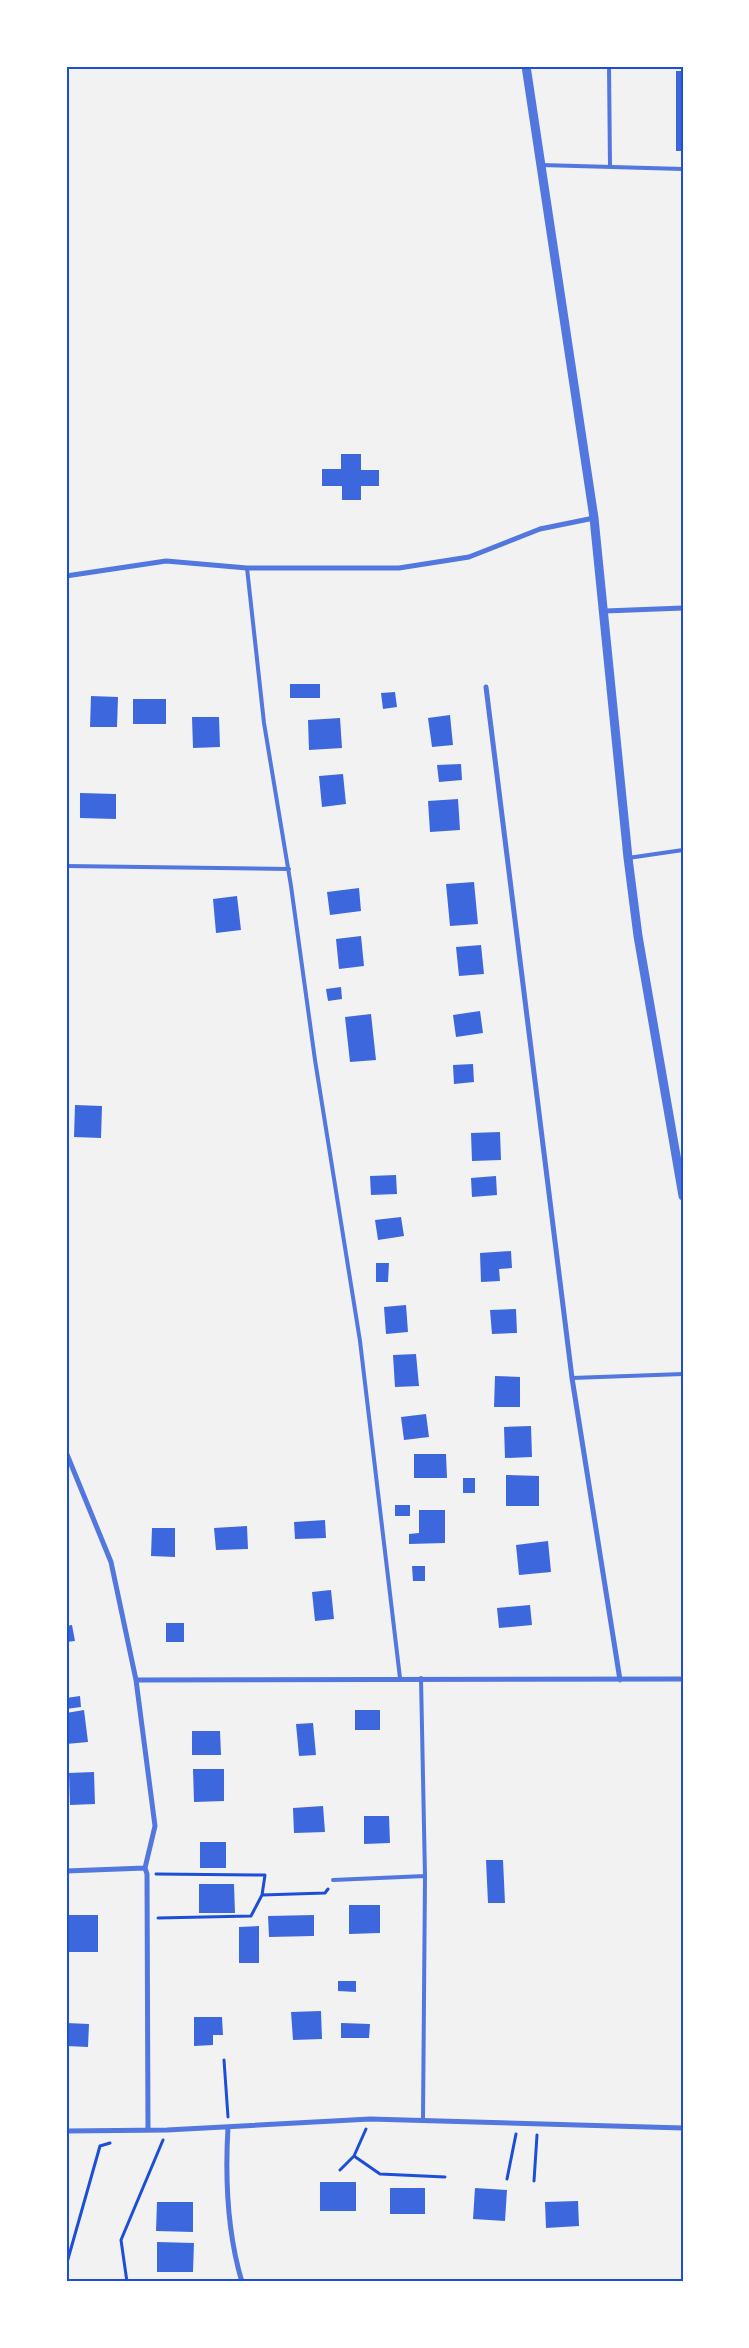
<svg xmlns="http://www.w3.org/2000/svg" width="749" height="2348" viewBox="0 0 749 2348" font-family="Raleway,sans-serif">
  <rect width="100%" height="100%" fill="#f2f2f2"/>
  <path fill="#3d67dc" d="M676,71H683V151H676Z
    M341,454H361V470H379V486H361V500H342V486H322V469H341Z
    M290,684H320V698H290Z
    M395,692L397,707L383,709L381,693Z
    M91,696L118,697L117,727H90Z
    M133,699H166V724H133Z
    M450,715L453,745L432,747L428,718Z
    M192,717H219L220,747L193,748Z
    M340,718L342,748L309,750L308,720Z
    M461,764L462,780L439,782L437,765Z
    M343,774L346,804L322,807L319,776Z
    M80,793L116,794V819L80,818Z
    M458,799L460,830L430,832L428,801Z
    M474,882L478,924L450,926L446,884Z
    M359,888L361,911L330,915L327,892Z
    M237,896L241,930L216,933L213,899Z
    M361,936L364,966L339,969L336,939Z
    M481,945L484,974L459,976L456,947Z
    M341,987L342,999L328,1001L326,989Z
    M480,1011L483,1033L456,1037L453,1015Z
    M371,1014L376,1060L350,1062L345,1017Z
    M473,1064L474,1082L454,1084L453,1065Z
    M75,1105L102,1106L101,1138L74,1137Z
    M500,1132L501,1160L472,1161L471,1133Z
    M396,1175L397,1194L371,1195L370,1176Z
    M496,1176L497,1195L472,1197L471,1178Z
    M401,1217L404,1236L378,1240L375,1220Z
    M511,1251L512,1268L499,1269L500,1281L481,1282L480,1253Z
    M376,1263H389L388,1282H376Z
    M406,1305L408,1332L386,1334L384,1307Z
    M516,1309L517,1333L492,1334L490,1310Z
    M416,1354L419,1386L395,1387L393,1355Z
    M495,1376L520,1377V1407H494Z
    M426,1414L429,1437L404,1440L401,1417Z
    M531,1426L532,1457L505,1458L504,1427Z
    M414,1454H446L447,1478H414Z
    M506,1475L539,1476V1506H506Z
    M463,1478H475V1493H463Z
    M395,1505H410V1516H395Z
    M419,1510H445V1543L409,1544V1534L419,1533Z
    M325,1520L326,1538L295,1539L294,1522Z
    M247,1526L248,1549L216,1550L214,1528Z
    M152,1528H175V1557L151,1556Z
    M548,1541L551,1572L519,1575L516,1545Z
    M412,1566H425V1581H413Z
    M331,1590L334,1619L315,1621L312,1592Z
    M530,1605L532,1625L499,1628L497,1608Z
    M166,1623H184V1642H166Z
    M72,1625L75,1641L66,1642V1626Z
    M80,1696L81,1707L66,1709V1698Z
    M84,1710L88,1742L66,1744V1713Z
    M355,1710H380V1730H355Z
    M313,1723L316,1755L299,1756L296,1724Z
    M192,1731H220L221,1755H192Z
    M193,1769H224V1801L194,1802Z
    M94,1772L95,1804L70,1805L69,1773Z
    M323,1806L325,1832L294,1833L293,1808Z
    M364,1816H389L390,1843L364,1844Z
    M200,1842H226V1868H200Z
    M486,1860H503L505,1903H488Z
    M199,1884H234L235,1913H199Z
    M349,1905H380V1933L349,1934Z
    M69,1915H98V1952H69Z
    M314,1915V1936L269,1937L268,1916Z
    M259,1926V1963H239V1927Z
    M338,1981H356V1992L338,1991Z
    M321,2011L322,2039L293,2040L291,2012Z
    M194,2017H222L223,2035H213V2045L194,2046Z
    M66,2023L89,2024L88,2047L66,2046Z
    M341,2023L370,2024L369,2038H341Z
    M320,2182H356V2211H320Z
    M390,2188H425V2214H390Z
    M475,2188L507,2190L505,2221L473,2219Z
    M578,2201L579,2226L546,2228L545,2202Z
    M157,2202H193V2232L156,2231Z
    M157,2242L194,2243L193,2272H157Z"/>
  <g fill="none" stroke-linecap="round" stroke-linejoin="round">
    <path stroke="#1d4ed8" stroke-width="3" d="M156,1874L265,1875L262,1895L325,1893L328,1889
      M158,1918L251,1916L262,1895
      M224,2060L228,2117
      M354,2156L380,2174L445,2177
      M340,2170L354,2156L366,2129
      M507,2179L516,2134
      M534,2181L537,2135
      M66,2266L100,2146L110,2143
      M127,2282L121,2240L163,2140"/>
    <path stroke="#5277de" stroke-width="4" d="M609,66L610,167
      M541,165L683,169
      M247,568L264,723L291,886L315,1060L360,1341L400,1678
      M628,858L683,850
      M66,866L289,869
      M572,1378L683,1374
      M333,1880L425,1876L421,1678
      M423,2119L425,1876"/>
    <path stroke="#5277de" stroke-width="5" d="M66,576L166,561L247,568H399L469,557L540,529L594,518
      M605,611L683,608
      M486,687L572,1378L620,1680
      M66,1452L111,1562L136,1680L155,1826L145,1868L147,1874L148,2130
      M136,1680L683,1679
      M66,1871L145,1868
      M228,2127C225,2178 227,2232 242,2282
      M66,2131L167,2130L370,2119L683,2128"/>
    <path stroke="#5277de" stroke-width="9" d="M526,66L594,518L628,858L638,936L683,1196"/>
  </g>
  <rect width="749" height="2348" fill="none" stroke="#ffffff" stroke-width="135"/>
  <rect x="68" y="68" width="614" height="2212" fill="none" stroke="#1d4ed8" stroke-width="2"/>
</svg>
